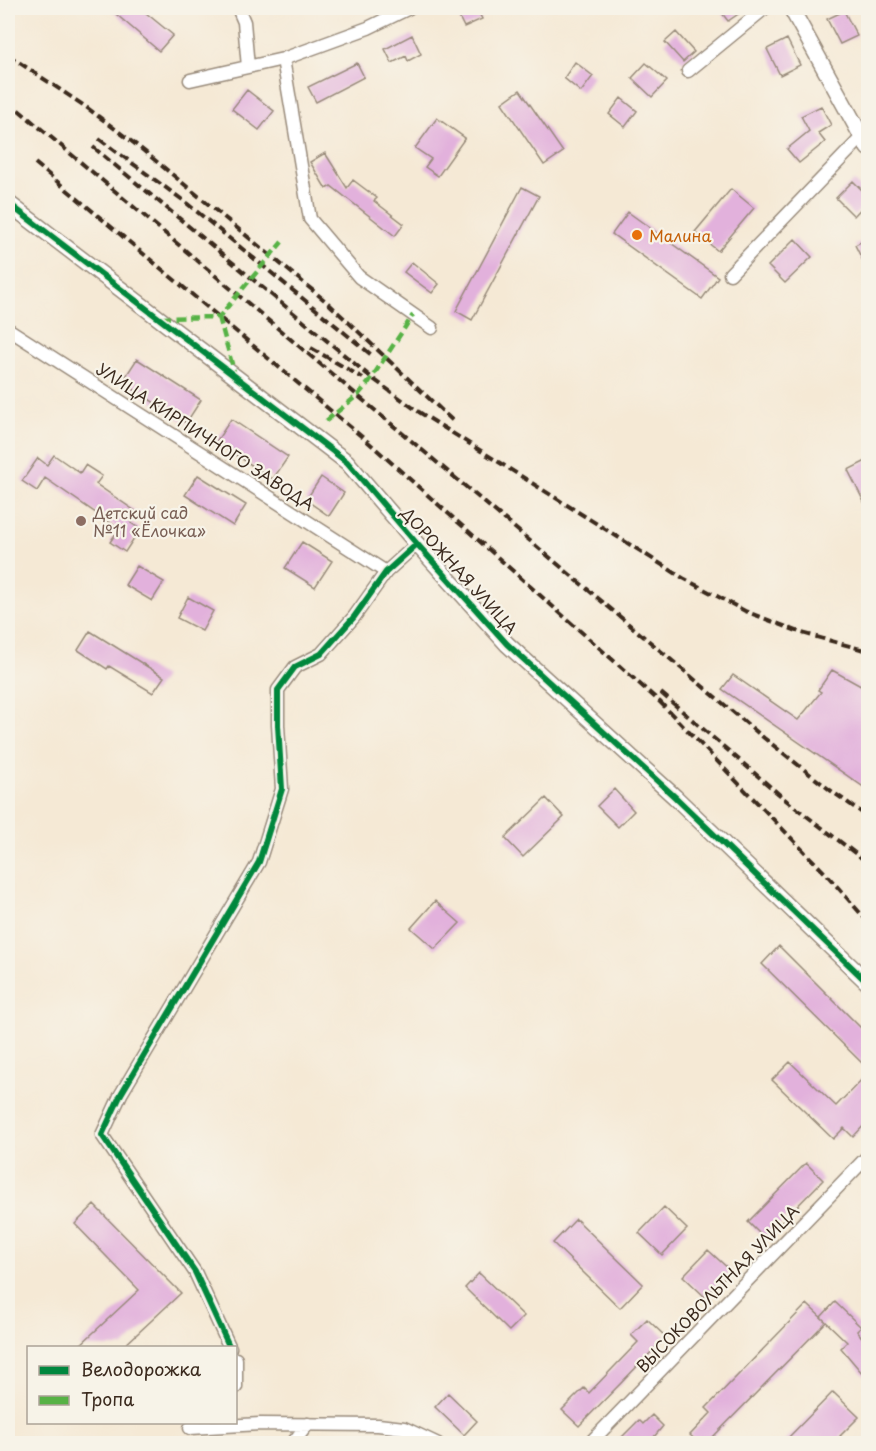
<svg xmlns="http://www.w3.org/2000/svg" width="876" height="1451" viewBox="0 0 876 1451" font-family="'Playpen Sans',sans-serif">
  <rect width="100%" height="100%" fill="#f7f3e8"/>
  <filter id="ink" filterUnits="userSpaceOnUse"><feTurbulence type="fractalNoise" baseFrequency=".0167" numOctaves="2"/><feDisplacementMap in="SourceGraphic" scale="12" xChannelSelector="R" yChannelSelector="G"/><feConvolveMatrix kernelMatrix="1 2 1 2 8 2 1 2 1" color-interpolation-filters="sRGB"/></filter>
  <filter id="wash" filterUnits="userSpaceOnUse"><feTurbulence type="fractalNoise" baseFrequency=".008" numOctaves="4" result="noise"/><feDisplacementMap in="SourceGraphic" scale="24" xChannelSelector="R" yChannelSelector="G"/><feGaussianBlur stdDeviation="1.35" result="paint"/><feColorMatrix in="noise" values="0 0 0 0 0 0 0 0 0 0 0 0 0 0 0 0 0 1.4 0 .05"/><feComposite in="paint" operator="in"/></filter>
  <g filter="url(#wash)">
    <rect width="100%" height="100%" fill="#f5e9d5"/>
    <path fill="#91d48c" stroke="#667f55" stroke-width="1.5" d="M329,1436L392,1437L389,1443H304L316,1437Z"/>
    <g id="blocks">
      <path fill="#e2b1dc" d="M109,8H151L146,13L173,35L159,51Z
        M467,8H476L482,19L464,27L457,13Z
        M718,8H747L728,21Z
        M844,11L857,36L840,44L827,19Z
        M676,32L694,52L683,62L665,42Z
        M412,35L421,54L408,61L406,56L392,63L385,49Z
        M787,39L800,65L780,75L767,49Z
        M575,62L593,76L581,92L564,78Z
        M357,63L364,77L316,102L308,87Z
        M646,63L667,81L652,97L632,78Z
        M247,90L274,111L259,130L232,109Z
        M520,90L563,152L544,165L502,103Z
        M621,98L637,111L625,127L609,114Z
        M821,106L831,125L818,133L825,142L799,163L787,149L809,131L801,116Z
        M437,118L465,138L438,176L425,167L431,159L415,148Z
        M325,153L347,188L353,180L377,198L374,201L404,224L395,236L331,186L326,189L310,162Z
        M853,181L868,196V201L854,216L836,198Z
        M522,187L539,196L472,320L456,311Z
        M731,189L754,208L718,251L695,232Z
        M628,212L718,277L702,299L612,234Z
        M868,238V271L855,245Z
        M795,239L812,257L785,283L768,266Z
        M412,262L439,284L432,293L404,272Z
        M137,359L201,400L186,423L122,382Z
        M231,419L288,457L273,479L216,442Z
        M54,455L80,473L85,465L102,476L96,484L138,513L131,523L140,529L125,552L110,542L119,529L45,478L37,491L22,481L38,458L47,465Z
        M868,460V510L848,470Z
        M198,475L246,505L233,526L185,495Z
        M321,477L344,493L329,516L306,500Z
        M302,542L332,561L315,587L285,568Z
        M137,566L164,582L152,601L125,585Z
        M188,597L213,611L202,631L177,618Z
        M90,631L164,677L153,693L109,666L107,669L78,650Z
        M832,670L868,690V790L722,689L733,675L798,720L821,692L818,690Z
        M614,789L634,811L618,827L597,806Z
        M546,798L564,817L523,857L505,838Z
        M435,901L460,923L435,949L411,928Z
        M779,946L868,1035V1069L762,964Z
        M790,1062L836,1106L868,1073V1121L853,1137L844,1128L833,1139L772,1080Z
        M806,1163L823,1180L765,1239L748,1222Z
        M94,1205L181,1293L123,1347H78L139,1290L75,1224Z
        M664,1207L687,1229L662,1255L639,1233Z
        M576,1219L643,1284L620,1308L553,1243Z
        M708,1250L731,1271L705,1297L683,1276Z
        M479,1273L524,1316L509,1331L465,1288Z
        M835,1302L861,1327L857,1331L868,1345V1380L841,1348L847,1342L821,1317Z
        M807,1304L826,1322L707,1443H699L690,1435L711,1413L706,1408Z
        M647,1319L666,1337L579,1426L562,1410L584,1388L589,1393L638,1342L631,1335Z
        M833,1392L859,1417L840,1436L848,1443H783Z
        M448,1393L477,1421L464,1435L435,1407Z
        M652,1415L663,1426L649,1443H616L639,1420L643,1424Z"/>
    </g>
  </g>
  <g filter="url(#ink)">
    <use href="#blocks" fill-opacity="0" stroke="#988a7a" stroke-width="1.5"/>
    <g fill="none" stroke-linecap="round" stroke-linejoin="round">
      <defs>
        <path id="minor" d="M238,8L244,22L248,67
          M283,59L310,219L359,277L432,328
          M688,71L765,8
          M190,80L283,59L368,28L409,8
          M730,274L863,136L868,133
          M8,329L386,572
          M230,1348L195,1272L102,1135L121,1094L259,862L282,789L278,725V690L295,667L321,654L354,617L386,572L417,544
          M236,1359V1387
          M190,1428L260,1424L378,1425L404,1428L438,1444
          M292,1444L308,1424
          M589,1444L868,1156"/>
        <path id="tertiary" d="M791,8L868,148
          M8,203L347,462L417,544L507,644L675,797L868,983"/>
      </defs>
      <use href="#minor" stroke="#988a7a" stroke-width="15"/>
      <use href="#tertiary" stroke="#988a7a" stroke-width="18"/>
      <use href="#minor" stroke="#fff" stroke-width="12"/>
      <use href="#tertiary" stroke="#fff" stroke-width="15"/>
      <path stroke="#3b2a1e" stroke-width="4" stroke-dasharray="9 4.5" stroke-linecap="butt" d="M8,55L86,107L139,147L328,303L454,422
        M8,101L764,738L830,790L868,817
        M99,139L184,201L374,357
        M93,147L372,378L419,412L683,578L745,611L802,633L868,651
        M35,163L367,441L660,702L827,875L868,922
        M311,348L363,378
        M661,693L787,801L868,863"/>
      <path stroke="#57b245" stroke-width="4.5" stroke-dasharray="9 4.5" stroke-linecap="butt" d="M219,317L235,375
        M161,318L219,317L282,242
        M326,421L358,395L369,382L413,315
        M8,1151L9,1153"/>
      <defs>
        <path id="cycleway" d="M8,203L347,462L417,544L507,644L675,797L868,983
          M230,1348L195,1272L102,1135L121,1094L259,862L282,789L278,725V690L295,667L321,654L354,617L386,572L417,544"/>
      </defs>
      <use href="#cycleway" stroke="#f7f3e8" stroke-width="10"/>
      <use href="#cycleway" stroke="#00873e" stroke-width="6"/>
    </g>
  </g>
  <circle fill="#e8710a" stroke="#f7f3e8" stroke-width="2" cx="637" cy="235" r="6"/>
  <circle fill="#8d6e63" stroke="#f7f3e8" stroke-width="2" cx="81" cy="521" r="6"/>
  <g text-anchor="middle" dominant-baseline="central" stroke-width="4.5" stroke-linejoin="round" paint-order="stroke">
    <g font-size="16" fill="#c56008" stroke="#f7f3e8" text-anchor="start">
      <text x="649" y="235">Малина</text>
    </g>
    <g font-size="16" fill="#3b2a1e" stroke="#f7f3e8">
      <text transform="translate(206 436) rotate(33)">УЛИЦА КИРПИЧНОГО ЗАВОДА</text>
      <text transform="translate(460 570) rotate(48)">ДОРОЖНАЯ УЛИЦА</text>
      <text transform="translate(717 1288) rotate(-46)">ВЫСОКОВОЛЬТНАЯ УЛИЦА</text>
    </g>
    <g font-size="16" fill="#785e54" stroke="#f7f3e8" text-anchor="start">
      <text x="93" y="512">Детский сад<tspan x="93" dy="18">№11 «Ёлочка»</tspan></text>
    </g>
  </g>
  <rect width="876" height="1451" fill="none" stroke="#f7f3e8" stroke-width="30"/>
  <rect x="27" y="1346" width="210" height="78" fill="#f7f3e8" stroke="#aca397" stroke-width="1.5"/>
  <rect x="39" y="1366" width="30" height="9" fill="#00873e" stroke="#aca397" stroke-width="1.5"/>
  <text x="81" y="1376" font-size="18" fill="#3b2a1e">Велодорожка</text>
  <rect x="39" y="1396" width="30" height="9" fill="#57b245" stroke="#aca397" stroke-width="1.5"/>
  <text x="81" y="1406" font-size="18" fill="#3b2a1e">Тропа</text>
</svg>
